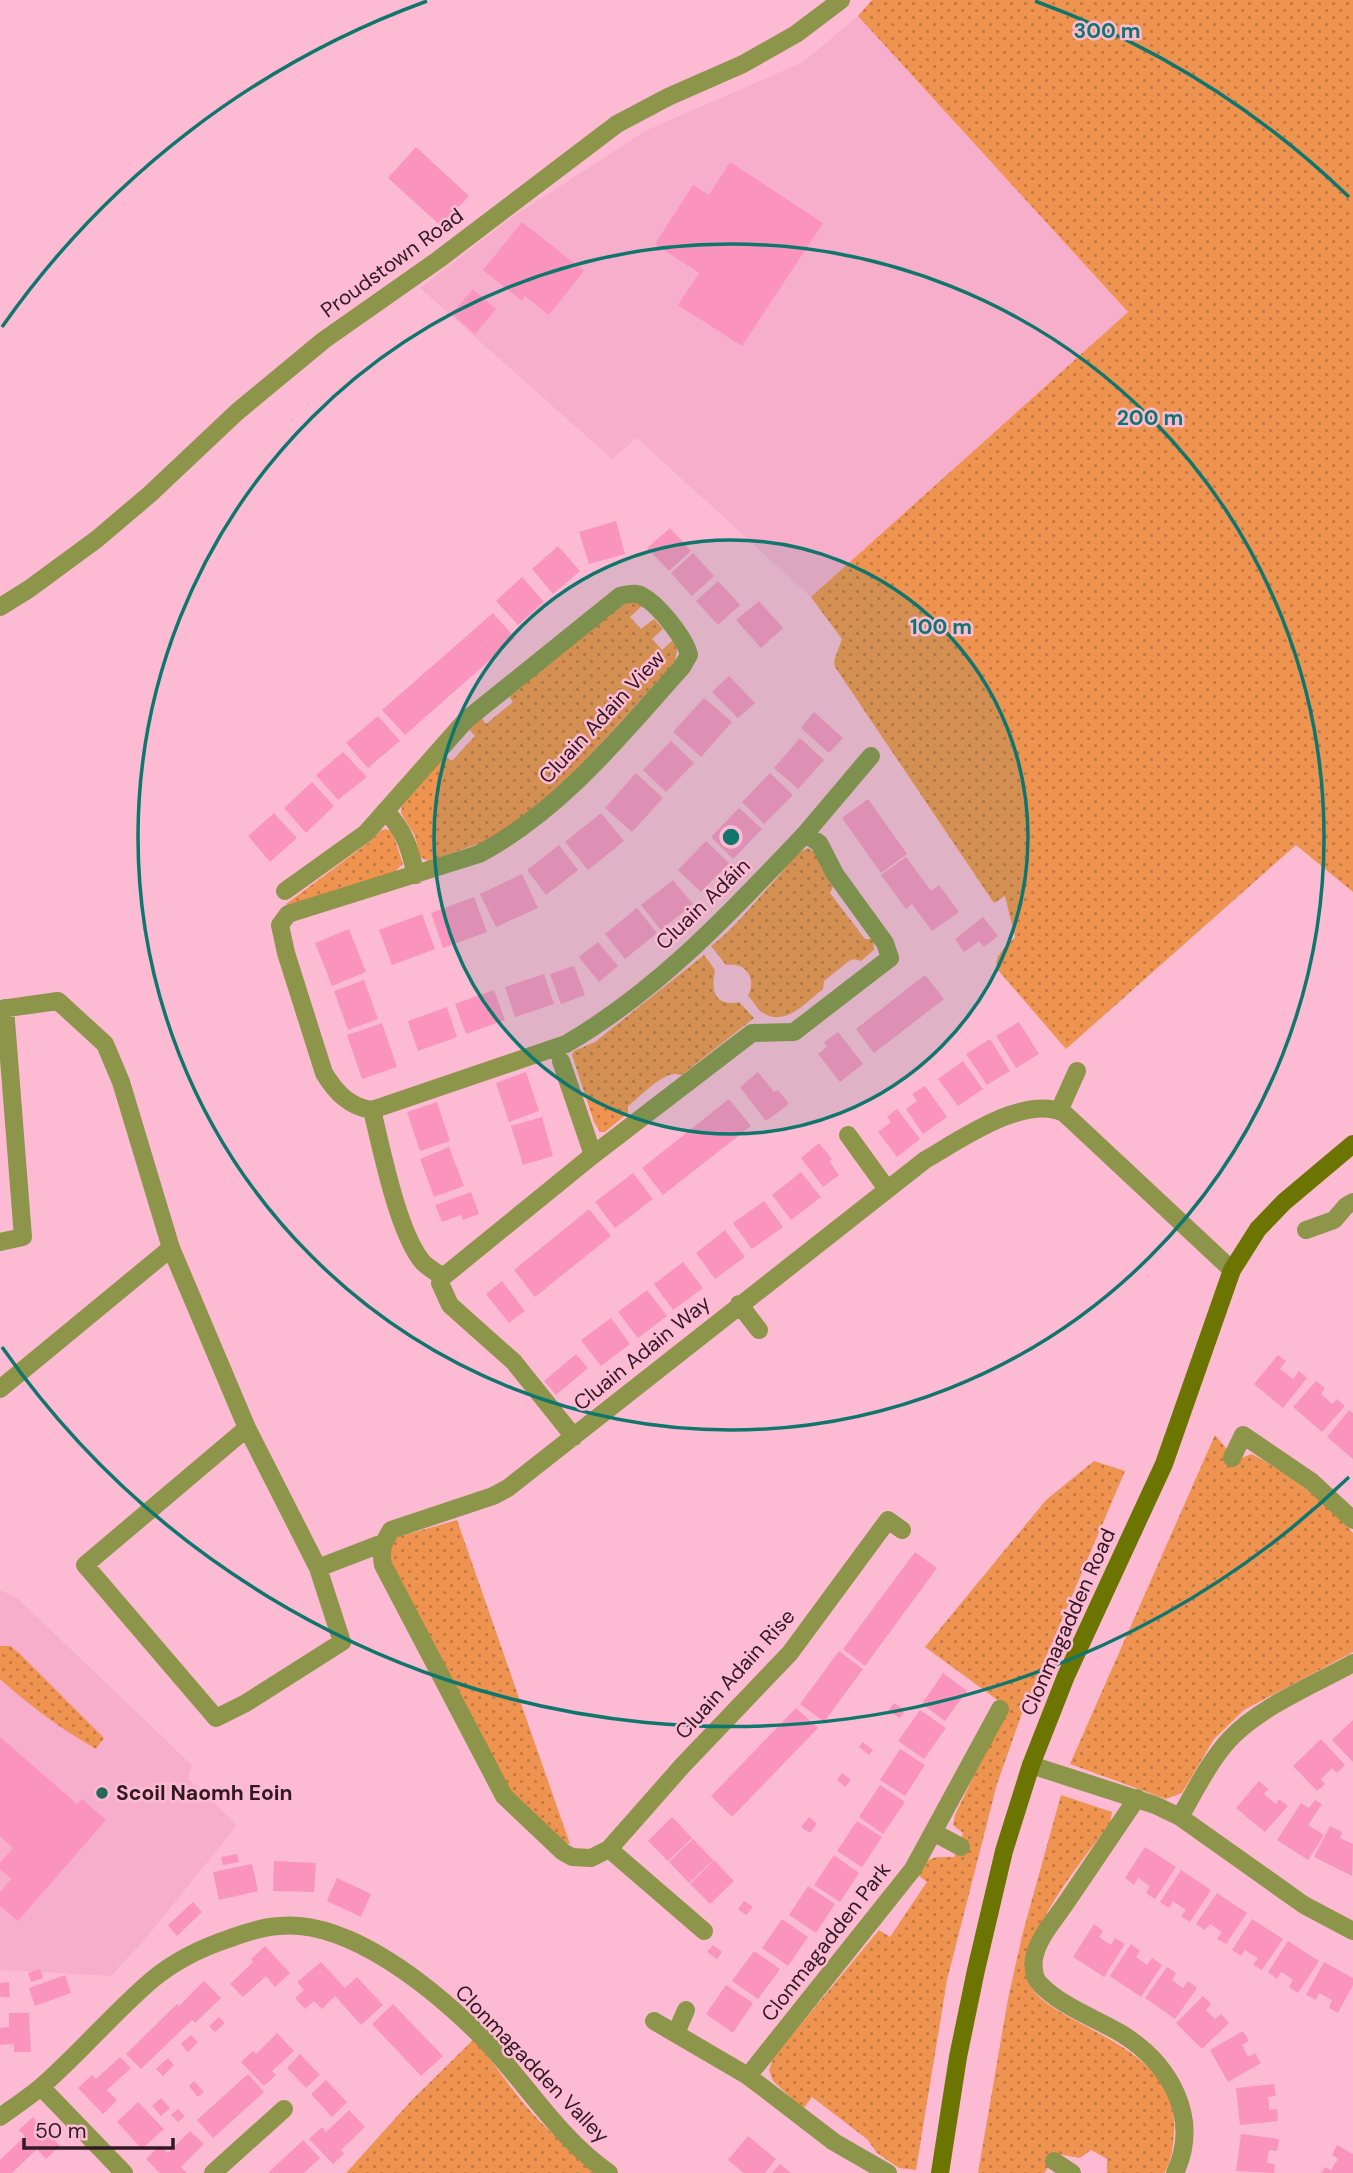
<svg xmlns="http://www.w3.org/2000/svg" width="1353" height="2173" viewBox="0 0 1353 2173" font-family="'DM Sans',sans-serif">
  <defs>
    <pattern id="grass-dots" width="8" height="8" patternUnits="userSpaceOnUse" patternTransform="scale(1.75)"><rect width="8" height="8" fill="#ef9350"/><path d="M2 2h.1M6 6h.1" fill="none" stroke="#c27742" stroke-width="1.8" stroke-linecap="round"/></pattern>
  </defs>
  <rect width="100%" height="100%" fill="#fcbbd3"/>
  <path fill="#f7aeca" d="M858,16L1128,312L811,597L637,438L612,459L420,288L511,218L645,131L803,62Z
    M0,1590L17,1598L192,1765L188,1778L237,1825L147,1937L111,1976L0,1970Z"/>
  <path fill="url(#grass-dots)" d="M872,0H1353V892L1296,845L1066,1049L997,969C993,956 1007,946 1015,937L1005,896L994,903L835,667L834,661L842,639L811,597L1128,312L858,16Z
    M633,600L642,606L630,617L641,629L654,619L663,629L652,639L662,650L673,640L677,650L675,662L566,782L538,805L490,840L428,861L420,857L415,836L401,813L402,806L445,756L452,761L475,736L469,729L481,717L486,724L513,702L509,696L623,604Z
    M385,829L392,831L403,864L393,873L288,907L286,904L372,840L380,831Z
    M808,848C819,852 826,876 833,887L830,893L833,897L865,939H873L874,950L861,961L853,959L849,961L824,981L823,989C806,1002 786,1027 763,1013C757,1010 754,1001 748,996C757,979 746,961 726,965L711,946C736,927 755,901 777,878C786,868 795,852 808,848Z
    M704,955L715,970C711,990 714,1007 739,1002L754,1018L683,1074L680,1075C666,1068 640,1097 628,1106V1113L605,1132H600L594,1122L572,1055L574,1051L595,1042Z
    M1215,1435L1236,1460L1252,1454C1288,1474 1326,1501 1353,1533V1652L1244,1710L1214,1739L1182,1793L1166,1799L1070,1764Z
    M1094,1461L1125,1471L1021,1716L997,1784L947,1980L916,2170L899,2168L877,2153L867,2139L812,2097L803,2109L773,2081L769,2070L773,2058L879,1930L890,1937L927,1882L918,1875C929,1855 932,1857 954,1857L963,1833L953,1825L955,1815L1007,1707L925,1647L1046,1500Z
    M457,1520L570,1844L558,1841L503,1782L387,1559L394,1538Z
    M0,1646H10L19,1653L104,1738L96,1749C61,1729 30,1706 0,1679Z
    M1061,1795L1112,1812L1110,1824C1085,1856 1021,1935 1027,1976C1034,2026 1182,2037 1174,2133C1173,2146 1172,2162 1164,2173H1107V2159L1091,2150L1080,2158L1058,2154L1044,2173H978L1008,1999L1023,1932Z
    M473,2040C489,2056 500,2073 514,2091C537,2122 567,2148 596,2173H346L411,2101Z"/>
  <path fill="#fa94bd" d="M416,147L469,196L441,226L388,178Z
    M730,162L823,223L742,346L678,305L699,273L655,244L693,185L709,195Z
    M522,222L584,271L549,315L525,296L522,301L483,270Z
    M473,289L496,309L475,334L452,314Z
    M616,521L625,554L589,564L579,532Z
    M670,528L691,551L669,571L647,548Z
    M558,546L580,571L553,594L532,569Z
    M693,553L714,576L692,596L671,573Z
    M522,577L544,602L518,625L496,601Z
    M718,581L740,605L718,625L696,601Z
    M759,601L783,628L761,648L736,620Z
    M493,613L515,638L405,735L382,710Z
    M729,676L755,703L738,718L712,692Z
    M704,698L732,722L701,757L673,732Z
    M814,712L843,738L829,753L801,728Z
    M378,716L400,741L368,768L346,743Z
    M800,738L824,760L798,789L774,768Z
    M671,741L694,763L666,792L643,770Z
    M343,752L367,777L338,800L316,775Z
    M636,773L663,798L632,832L605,808Z
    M770,773L793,795L764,824L742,802Z
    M312,782L334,806L306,833L284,808Z
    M868,799L907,854L881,873L842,818Z
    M739,808L762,829L733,859L711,837Z
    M274,813L297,838L270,862L248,836Z
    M601,813L624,841L588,870L565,842Z
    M706,841L729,863L701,892L678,870Z
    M559,845L578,870L546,895L527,870Z
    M906,857L931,891L939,885L959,912L932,931L912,904L906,909L881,875Z
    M522,874L538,908L496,927L480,894Z
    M673,880L693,904L661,930L641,905Z
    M474,897L487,932L443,948L431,913Z
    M637,908L657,933L625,959L605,934Z
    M422,914L435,949L392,965L379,930Z
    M983,917L998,936L984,947L979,941L964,952L955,939Z
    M349,929L366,972L332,986L315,943Z
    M598,942L618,966L599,982L579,957Z
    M574,966L585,995L561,1004L550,974Z
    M544,974L554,1004L515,1017L505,987Z
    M925,975L944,999L874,1053L856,1029Z
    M364,980L378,1019L348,1030L334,991Z
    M494,990L505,1020L466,1034L455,1004Z
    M447,1007L457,1037L418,1051L408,1021Z
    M1019,1022L1039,1054L1016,1068L996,1036Z
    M382,1023L397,1067L362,1079L347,1035Z
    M838,1032L863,1064L840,1082L818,1054L827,1047L824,1042Z
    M990,1039L1010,1071L987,1085L966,1054Z
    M963,1061L983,1089L958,1106L938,1079Z
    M526,1072L539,1111L509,1122L496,1083Z
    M758,1072L774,1092L778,1090L789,1104L766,1121L740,1087Z
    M925,1086L947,1117L923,1134L906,1109L917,1101L912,1094Z
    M729,1099L751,1126L663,1195L642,1168Z
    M437,1102L450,1141L420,1151L407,1112Z
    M897,1109L920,1139L897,1157L878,1132L891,1122L887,1117Z
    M542,1117L553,1156L523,1165L511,1126Z
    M819,1143L832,1159L829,1161L839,1175L823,1187L801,1158Z
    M449,1147L464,1186L434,1197L420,1159Z
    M801,1172L821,1197L791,1220L772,1195Z
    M633,1173L653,1199L615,1228L595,1202Z
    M471,1192L479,1214L463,1220L461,1215L442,1222L435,1205Z
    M764,1201L783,1227L752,1249L733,1223Z
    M589,1209L611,1236L535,1297L514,1270Z
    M725,1230L745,1257L715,1279L696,1253Z
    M683,1262L703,1288L673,1310L654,1284Z
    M502,1281L525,1311L509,1323L486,1294Z
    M647,1290L667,1316L638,1338L618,1312Z
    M611,1318L630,1344L601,1366L581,1340Z
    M576,1354L588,1368L556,1395L544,1381Z
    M1278,1355L1286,1361L1280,1369L1293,1379L1299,1371L1307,1378L1283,1408L1254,1384Z
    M1316,1381L1325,1388L1321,1394L1332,1404L1337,1399L1345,1406L1322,1432L1293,1407Z
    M1349,1410L1353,1413V1459L1327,1437Z
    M915,1552L937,1568L865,1666L843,1649Z
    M839,1651L863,1669L824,1722L800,1704Z
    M943,1673L967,1691L945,1721L922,1704Z
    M894,1703L905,1710L900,1718L888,1711Z
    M796,1708L818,1728L732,1817L711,1796Z
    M920,1710L946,1728L924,1759L898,1741Z
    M1353,1720V1762L1332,1740Z
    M0,1737L77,1804L82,1799L106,1820L18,1921L0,1906V1892L11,1879L0,1869V1863L13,1848L0,1836Z
    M1321,1739L1345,1765L1337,1773L1332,1768L1321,1779L1325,1784L1317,1791L1293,1766Z
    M863,1742L873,1750L869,1755L859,1747Z
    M900,1749L925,1765L905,1796L880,1780Z
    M842,1773L851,1780L845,1787L837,1780Z
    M1259,1781L1268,1789L1264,1794L1276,1804L1279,1799L1288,1806L1265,1832L1236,1808Z
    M880,1785L905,1802L883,1834L859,1817Z
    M1315,1800L1322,1804L1308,1825L1324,1835L1308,1860L1277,1840L1301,1803L1309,1808Z
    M672,1817L692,1838L668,1861L648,1841Z
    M809,1817L817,1824L810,1833L801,1827Z
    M857,1821L882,1837L862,1867L837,1851Z
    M1330,1826L1342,1832L1340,1838L1353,1844L1352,1876L1314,1857Z
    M693,1839L713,1860L689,1883L669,1862Z
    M1145,1847L1176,1867L1155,1899L1146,1893L1150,1886L1138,1878L1134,1885L1125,1878Z
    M237,1854L239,1862L223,1865L221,1857Z
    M834,1855L859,1873L840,1902L814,1885Z
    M714,1860L734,1881L710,1904L690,1884Z
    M274,1861L316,1863L314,1892L273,1891Z
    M252,1864L258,1891L219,1900L213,1872Z
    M1181,1870L1211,1890L1190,1922L1181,1916L1186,1910L1173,1901L1169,1908L1160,1902Z
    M337,1878L371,1894L361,1917L327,1901Z
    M808,1886L835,1904L816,1933L789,1915Z
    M1217,1893L1247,1913L1226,1944L1217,1939L1222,1932L1210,1924L1205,1930L1196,1924Z
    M744,1901L753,1907L746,1915L738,1909Z
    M193,1902L202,1912L177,1936L168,1925Z
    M782,1919L808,1937L788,1966L762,1948Z
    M1252,1919L1283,1939L1262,1970L1253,1965L1258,1958L1251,1954L1245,1950L1241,1956L1232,1950Z
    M1094,1924L1103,1931L1099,1937L1111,1945L1115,1938L1125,1944L1104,1977L1073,1957Z
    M1288,1941L1319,1961L1298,1993L1289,1987L1293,1980L1288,1976L1281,1972L1277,1979L1268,1972Z
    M1131,1944L1140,1951L1136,1957L1147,1965L1152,1958L1162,1965L1141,1997L1110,1976Z
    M713,1945L722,1952L717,1959L707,1952Z
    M265,1946L290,1973L275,1987L266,1976L243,1997L230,1984L253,1962L251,1959Z
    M754,1951L780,1969L758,1999L732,1981Z
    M321,1962L345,1988L357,1977L383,2005L361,2025L335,1996L322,2009L314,2001L305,2009L295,1998L304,1990L297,1982Z
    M1324,1962L1353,1978V1985L1338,2013L1329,2008L1332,2000L1319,1993L1316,2000L1306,1995Z
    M1167,1967L1176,1973L1172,1980L1183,1988L1188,1981L1197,1988L1175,2019L1145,1998Z
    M40,1969L43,1978L31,1982L28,1973Z
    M65,1975L71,1993L35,2006L29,1988Z
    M204,1981L221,1998L195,2023L192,2020L141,2069L126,2054L177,2004L179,2006Z
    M9,1982L10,1997H0V1983Z
    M726,1985L753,2003L733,2033L706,2014Z
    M1203,1996L1211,2004L1206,2010L1215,2019L1221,2014L1229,2023L1202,2049L1176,2023Z
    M393,2004L443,2056L421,2076L372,2024Z
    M9,2013H29L31,2052H14V2044L0,2045V2028L9,2027Z
    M219,2017L225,2023L215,2032L209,2026Z
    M1243,2031L1249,2041L1242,2045L1248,2057L1255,2053L1261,2063L1228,2082L1210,2050Z
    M277,2033L294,2051L272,2071L276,2075L264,2086L241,2062L253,2051L256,2054Z
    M191,2035L198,2042L188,2052L181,2044Z
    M300,2054L320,2075L306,2088L287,2068Z
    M120,2057L131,2068L107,2090L117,2100L103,2114L78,2088L92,2075L96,2079Z
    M168,2058L174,2065L163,2076L156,2069Z
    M248,2074L264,2092L213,2138L197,2120Z
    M326,2080L347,2102L332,2117L311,2094Z
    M194,2081L204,2092L198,2097L189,2086Z
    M1274,2084L1276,2096L1268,2097L1269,2104V2110L1277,2109L1278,2121L1240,2125L1236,2088Z
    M161,2098L170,2108L161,2116L152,2106Z
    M138,2102L164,2129L142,2149L117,2122Z
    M178,2109L185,2116L178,2122L171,2115Z
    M349,2110L365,2127L341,2150L344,2154L333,2164L309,2139L322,2127L326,2132Z
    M33,2117L60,2146L46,2159L37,2149L12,2173H0V2160L25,2136L19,2130Z
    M190,2131L204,2144L181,2167L187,2173H160L146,2159L160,2145L168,2153Z
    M1241,2134L1279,2139L1277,2151L1269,2150L1267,2163L1275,2164L1274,2173L1236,2171Z
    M748,2136L776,2159L765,2173H744L728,2160Z
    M303,2140L320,2158L304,2173H268Z
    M1337,2145L1353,2154V2173H1321L1325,2167L1331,2170L1338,2159L1332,2155Z
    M780,2164L791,2173H772Z"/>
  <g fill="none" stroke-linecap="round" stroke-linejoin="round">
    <path stroke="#8c9549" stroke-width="18" d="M0,607L29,589L97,539L150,494L237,412L324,340L438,260L617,124L668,97L743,64L796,34L841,0
      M385,811C405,830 410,850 416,875
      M805,834L871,756
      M285,891L366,833L466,720L620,596C627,594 636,592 642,596C658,604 685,638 689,655L682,667C621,735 562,810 479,854L288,914L280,925L286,953L324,1073C336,1093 350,1107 372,1110C382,1151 397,1228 421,1260C426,1267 436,1272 443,1277L440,1283L450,1305L514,1362L574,1437
      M0,1009L58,1001L105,1044L121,1082L171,1248
      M372,1110L566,1044C659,990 732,911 805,834L819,843L835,874L885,943L890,958L794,1032L752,1033L593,1155L561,1061
      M1059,1111L1077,1071
      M848,1135L887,1189
      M1306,1230L1334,1220L1346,1206L1353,1202
      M0,1242L23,1237L5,1008
      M443,1277L593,1155
      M739,1304L759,1330
      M0,1389L171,1248L247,1428
      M1232,1458L1243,1435L1312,1482L1353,1520
      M902,1530L888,1520L790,1653L683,1765L609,1849L591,1858L572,1857L563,1852L504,1796L383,1565C380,1550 383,1543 391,1530L493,1496L508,1488L925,1160C960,1140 1024,1094 1064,1113L1232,1270
      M318,1568L247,1428L85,1565L216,1718L246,1703L342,1642L318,1568L383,1543
      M1031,1765L1155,1805L1180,1817L1304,1905L1353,1931
      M1137,1798C1114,1832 1091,1866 1068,1900C1057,1917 1037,1938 1034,1959C1033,1968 1034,1978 1040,1984C1059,2005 1097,2019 1122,2034C1170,2064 1201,2118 1175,2173
      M1180,1817C1195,1791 1209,1762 1229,1740C1259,1707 1314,1685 1353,1663
      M935,1833L961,1847
      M609,1849L704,1931
      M654,2021L748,2076L834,2142L888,2173
      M676,2033L686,2010
      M748,2076L913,1869L1000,1709
      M41,2087L124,2173
      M0,2117C14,2107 29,2097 42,2086C81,2052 114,2012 153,1979C175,1961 201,1948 228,1939C244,1933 262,1927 279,1926C349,1919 432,1988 479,2034C524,2079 556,2136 609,2173
      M1054,2161L1072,2173
      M213,2173L284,2109"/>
    <path stroke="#6c7500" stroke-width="18" d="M940,2173L958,2057L976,1970L1004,1851L1031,1765L1066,1676L1164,1464L1232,1270L1258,1229L1284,1202L1353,1144"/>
  </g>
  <circle cx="731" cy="837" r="297" fill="#0f766e" fill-opacity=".12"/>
  <g fill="none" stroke="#0f766e" stroke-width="3.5">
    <circle cx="731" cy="837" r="297"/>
    <circle cx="731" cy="837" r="593"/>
    <path d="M1349 1477A890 890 0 0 1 2 1347M2 327A890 890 0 0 1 427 1M1035 1A890 890 0 0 1 1349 197"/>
  </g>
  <circle fill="#256758" stroke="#fcbbd3" stroke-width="2.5" cx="102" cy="1793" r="7"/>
  <g text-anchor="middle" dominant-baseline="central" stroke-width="5" stroke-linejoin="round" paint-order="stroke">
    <g font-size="21" fill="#311923" stroke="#fcbbd3">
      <text transform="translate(392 263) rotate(-36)">Proudstown Road</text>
      <text transform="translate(602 717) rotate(-47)">Cluain Adain View</text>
      <text transform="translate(703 904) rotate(-44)">Cluain Adáin</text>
      <text transform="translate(642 1353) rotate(-39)">Cluain Adain Way</text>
      <text transform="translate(1068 1622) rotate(-66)">Clonmagadden Road</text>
      <text transform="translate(735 1674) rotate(-48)">Cluain Adain Rise</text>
      <text transform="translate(826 1942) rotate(-52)">Clonmagadden Park</text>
      <text transform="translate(532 2064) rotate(46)">Clonmagadden Valley</text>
    </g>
    <g font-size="21" font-weight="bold" fill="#311923" stroke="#fcbbd3" text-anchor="start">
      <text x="116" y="1793">Scoil Naomh Eoin</text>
    </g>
  </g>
  <circle cx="731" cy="837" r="10" fill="#0f766e" stroke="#fcbbd3" stroke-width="3.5"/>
  <g font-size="21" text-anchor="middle" font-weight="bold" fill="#0f766e" stroke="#fcbbd3" stroke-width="5" stroke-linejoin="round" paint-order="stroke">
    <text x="1107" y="38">300 m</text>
    <text x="1150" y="425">200 m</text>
    <text x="941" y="634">100 m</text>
  </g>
  <path d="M24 2138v10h149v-10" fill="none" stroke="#311923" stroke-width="3.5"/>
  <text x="35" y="2138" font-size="21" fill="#311923" stroke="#fcbbd3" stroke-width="5" paint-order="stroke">50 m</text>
</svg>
